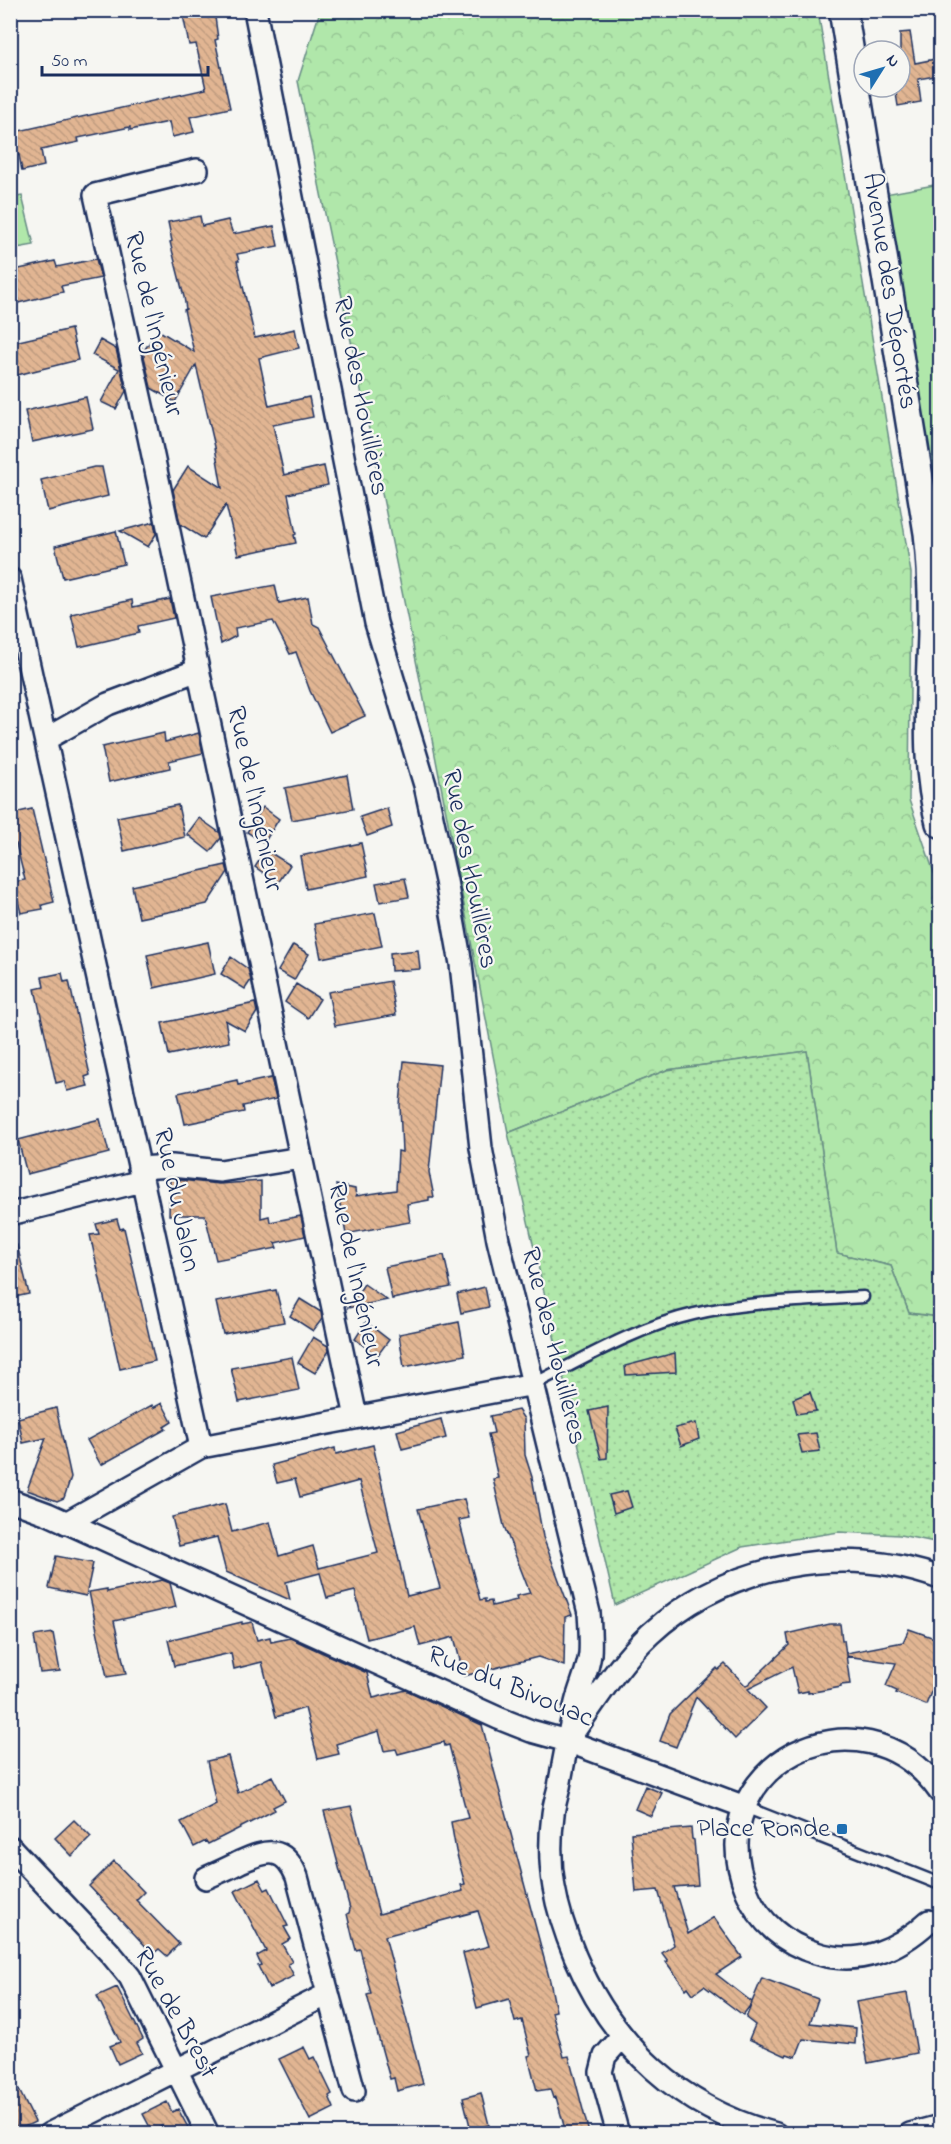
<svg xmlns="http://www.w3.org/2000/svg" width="951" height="2144" viewBox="0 0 951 2144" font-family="'Indie Flower',sans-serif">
  <defs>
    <pattern id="park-crowns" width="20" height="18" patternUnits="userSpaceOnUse" patternTransform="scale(1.5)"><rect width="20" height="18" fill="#b0e7aa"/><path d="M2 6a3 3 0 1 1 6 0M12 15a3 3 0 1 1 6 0" fill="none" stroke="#97c695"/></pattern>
    <pattern id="garden-dots" width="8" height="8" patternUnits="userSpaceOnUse" patternTransform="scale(1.5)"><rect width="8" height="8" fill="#b0e7aa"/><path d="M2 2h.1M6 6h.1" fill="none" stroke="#97c695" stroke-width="1.8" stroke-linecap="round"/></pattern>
    <pattern id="building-back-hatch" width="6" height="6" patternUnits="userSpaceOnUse" patternTransform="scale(1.5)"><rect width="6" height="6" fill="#e1b592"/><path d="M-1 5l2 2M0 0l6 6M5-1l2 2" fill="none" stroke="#c09c80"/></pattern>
  </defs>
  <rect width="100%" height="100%" fill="#f6f6f2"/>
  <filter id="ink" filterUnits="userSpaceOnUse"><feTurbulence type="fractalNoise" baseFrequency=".0167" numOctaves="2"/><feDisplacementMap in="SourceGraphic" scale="12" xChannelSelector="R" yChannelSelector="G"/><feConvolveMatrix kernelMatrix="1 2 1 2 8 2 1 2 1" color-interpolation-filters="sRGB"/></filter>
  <g filter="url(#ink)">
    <path fill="#b0e7aa" stroke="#668b84" stroke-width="1.5" d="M940,184V547L885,194Z
      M22,196L34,245L11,249V198Z"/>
    <path fill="url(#park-crowns)" stroke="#668b84" stroke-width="1.5" d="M320,11H818L911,573L909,800L940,890V1336L938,1317L909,1313L891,1266L837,1253L807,1051L667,1070L508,1133L430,729L298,81Z"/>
    <path fill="url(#garden-dots)" stroke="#668b84" stroke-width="1.5" d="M807,1051L837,1253L891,1266L909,1313L938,1317L940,1336V1543L900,1535L839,1532L742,1547L615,1605L508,1133L667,1070Z"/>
    <path fill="url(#building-back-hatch)" stroke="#1b2f5e" stroke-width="1.5" d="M182,10H214L218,39L215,40L230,108L190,117L194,132L172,137L169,122L130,130V127L78,138L79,142L41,150L44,166L22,171L19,155L10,157V133L206,89L196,44L189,45Z
      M910,32L915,63L940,58V75L918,79L921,102L898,106L895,87H900V33Z
      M200,216L202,226L228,220L233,234L274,226L278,246L237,254L239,261H237L255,338L295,329L297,339L299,348L259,358L269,406L309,397L313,417L273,425L284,475L324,466L328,485L288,494L296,534L294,535L296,543L238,555L226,505L204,539L180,524L173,490L188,466L222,488L215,447L196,365L175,402L151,388L143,352L158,330L194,352L184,310L186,309L184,297L170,242L172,241L168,222Z
      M96,259L101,278L61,286L63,292L10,305V271L55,261L57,267Z
      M71,329L78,360L17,375L10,343Z
      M100,340L116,349L126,391L116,409L101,402L119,369L92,355Z
      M86,397L93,429L32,442L25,411Z
      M94,467H102L108,496L48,511L41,480Z
      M154,522L156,534L148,547L120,531Z
      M116,531L124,564L63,578L55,546Z
      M275,585L279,603L308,597L313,624L319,627L365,716L330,732L310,691L296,652L290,654L273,621L235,628L236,636L221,644L211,597Z
      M170,599L174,618L138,626L139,633L79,647L71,614L132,600L133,607Z
      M164,733L165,742L199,733L203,753L169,761L170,768L109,782L102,747Z
      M347,775L353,809L292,820L285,788Z
      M178,805L185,837L124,851L117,817Z
      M263,807L279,819L264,843L247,832Z
      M387,808L392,827L367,836L360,817Z
      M32,809L54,902L42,905L43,909L21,913L13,882L25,880L16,844L10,846V814Z
      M199,818L220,833L221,838L210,852L187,834Z
      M361,843L368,876L306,889L300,856Z
      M266,850L290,865L278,883L255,867Z
      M226,865L228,872L207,904L139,918L132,886Z
      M405,878L409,897L380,902L376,883Z
      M375,913L382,946L321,958L314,924Z
      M208,942L215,974L154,988L147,955Z
      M293,945L309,954L294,980L278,971Z
      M418,950L420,969L391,971L390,953Z
      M231,957L248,969L251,980L245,989L221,974Z
      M62,973L64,982L69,981L90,1075L85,1077L88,1086L67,1091L64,1081L56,1083L35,989L44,987L42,977Z
      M390,981L396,1015L335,1026L328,992Z
      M296,984L320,999L308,1018L285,1002Z
      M255,1003L257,1012L245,1031L225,1020L229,1042L169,1055L162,1023Z
      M404,1061L440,1065L429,1172L434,1197H429V1200L407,1204L410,1222L346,1234L336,1185L355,1189L356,1196L396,1190L398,1151L402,1152L400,1105Z
      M271,1078L276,1099L243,1106L244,1112L185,1124L178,1093L237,1080L238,1085Z
      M100,1119L109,1153L27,1174L18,1140Z
      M170,1179L219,1184L261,1181V1218L269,1216L270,1222L301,1216L305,1236L275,1243L277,1248L216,1260L205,1215H169Z
      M117,1219L120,1229L124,1228L155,1361L120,1369L90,1235L99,1234L96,1224Z
      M10,1245H17L29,1294L10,1298Z
      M444,1255L451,1287L392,1299L385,1267Z
      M364,1284L387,1300L348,1308Z
      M485,1287L489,1307L461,1313L457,1294Z
      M276,1290L284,1322L223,1334L216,1302Z
      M300,1299L321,1312L322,1319L313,1331L290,1316Z
      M366,1322L389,1340L377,1356L355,1339Z
      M459,1322L465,1355L404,1367L399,1334Z
      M313,1337L328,1346L329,1351L315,1373L298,1363Z
      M675,1353L676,1372L626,1375L625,1366Z
      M292,1357L299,1390L239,1402L231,1368Z
      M810,1392L816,1411L797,1414L793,1399Z
      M162,1403L172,1422L164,1427L166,1429L101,1465L87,1440L152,1405L153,1408Z
      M608,1407L607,1458L601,1459L589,1411Z
      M56,1408L71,1477L64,1498L57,1501L27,1490L46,1438L23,1443L18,1418Z
      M518,1410L524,1419L525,1455L532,1477L543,1537L572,1615L565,1617L564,1666L538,1657L464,1676L454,1637L420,1646L415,1627L367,1639L355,1591L327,1598L320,1573L286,1582L290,1600L226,1572L217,1537L179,1546L172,1517L225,1504L232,1532L270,1522L279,1556L313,1546L319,1568L378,1553L359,1481L300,1497L295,1479L277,1483L272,1465L335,1448L336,1454L373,1445L407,1596L440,1588L418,1509L464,1499L469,1518L459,1520L480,1600L485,1599V1602L491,1601L492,1606L517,1600L516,1596L530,1593L504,1526L493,1479L498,1478L488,1434L494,1433L490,1416Z
      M441,1419L446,1438L402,1449L397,1431Z
      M696,1423L699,1439L681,1446L675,1428Z
      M816,1433L820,1451L802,1453L797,1435Z
      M627,1491L632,1507L614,1513L609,1495Z
      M56,1556L93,1563L86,1596L49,1588Z
      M162,1580L170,1583L176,1607L114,1621L126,1674L107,1677L89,1592L107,1589V1592Z
      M242,1622V1624L252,1622L257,1640L270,1637L271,1642L290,1638L367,1673L373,1698L406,1690L482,1725L550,1981L556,2011L552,2012L564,2057L569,2056L589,2133H566L556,2097L553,2098L550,2089L537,2091L528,2056L531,2055L522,2020L515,2022L509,1999L477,2008L463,1953L489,1946L478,1911L385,1936L423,2084L397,2091L394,2078L390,2079L375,2025L367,1995L371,1994L360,1949L356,1950L353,1939L347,1914L349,1913L350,1909L324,1811L351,1806L379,1914L463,1891L461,1885L465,1884L456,1851L451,1822L468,1818L449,1745L445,1746L444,1742L398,1754L396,1749L384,1751L379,1731L336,1744L339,1754L318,1759L305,1708L276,1717L262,1662L234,1669L231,1653L174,1666L168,1640Z
      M830,1624H840L842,1640H844L850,1684L841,1685V1687L808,1693V1691L798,1693L792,1667L748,1689L766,1708L735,1739L696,1697L676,1747L660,1741L670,1714L717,1668L718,1670L725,1664L746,1686L789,1645L787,1634Z
      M909,1629L940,1640V1669L926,1705L896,1693L897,1691L886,1686L896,1663L846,1656V1653L903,1642Z
      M53,1633L60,1671L40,1673L34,1636Z
      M228,1756L238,1793L272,1776L285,1801L273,1807L275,1810L226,1835L208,1844L206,1841L194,1847L181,1822L216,1804L207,1761Z
      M645,1786L662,1793L651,1816L635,1809Z
      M74,1820L91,1837L72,1856L55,1838Z
      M691,1828L692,1839L694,1840L698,1885L674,1887L688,1934L714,1917L742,1957L716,1974L752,2002L762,1978L818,1999L810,2023L856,2028L855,2044L803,2039L796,2057L787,2054L786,2056L749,2039L755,2025L746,2018L752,2003L743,2015L704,1986L693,1994L688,1987L686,1989L666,1962L668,1961L662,1953L674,1945L658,1890L636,1892L631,1833Z
      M114,1861L144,1892L136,1900L179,1944L167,1956L159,1949L153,1954L89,1886Z
      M259,1879L265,1890L269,1888L288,1926L284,1927L291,1939L282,1944L292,1962L288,1964L294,1976L269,1988L258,1966L261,1965L257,1956L266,1951L235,1891Z
      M117,1987L143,2039L137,2043L142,2053L118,2064L110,2046L120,2042L97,1996Z
      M907,1993L917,2053L868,2063L856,2002Z
      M304,2047L310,2059L314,2057L319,2067L332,2094L329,2096L334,2108L310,2120L279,2059Z
      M10,2072L35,2122L18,2130L10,2115Z
      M481,2093L489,2125L471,2130L463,2098Z
      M167,2102L172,2112L178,2109L191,2133H166L162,2126L152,2131L143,2114Z"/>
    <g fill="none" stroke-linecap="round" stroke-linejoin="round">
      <defs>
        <path id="service" d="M534,1384C585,1358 637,1327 694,1314C748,1301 807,1301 863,1297
          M745,1807L940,1884"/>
        <path id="minor" d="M255,10L376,623L425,785L446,881L461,964L481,1148L498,1240L589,1613C590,1627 591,1641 590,1654C588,1671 580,1686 576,1703C569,1731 564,1759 559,1787C557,1796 554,1805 553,1814C546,1867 555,1908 575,1956C613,2046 681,2109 776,2134
          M197,170L95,195L149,437L356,1417
          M10,579L201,1447
          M46,739L108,704L198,670
          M139,1168L172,1166L220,1171L301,1158
          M10,1214L142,1181
          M10,1500L48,1514L498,1718L531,1731L567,1741L745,1807
          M66,1523L201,1447L534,1384
          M575,1730C598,1697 620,1662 650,1634C727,1563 843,1543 940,1578
          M10,1847L111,1954L130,1977L208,2134
          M206,1878C217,1873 229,1868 240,1862C267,1850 284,1845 297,1877L354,2091
          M929,1921C898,1950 858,1967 816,1953C785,1944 759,1922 747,1892C695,1768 861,1679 940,1792
          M49,2134L328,1994
          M618,2134L601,2072L605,2056L622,2037
          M910,2134L940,2126"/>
        <path id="tertiary" d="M843,10L928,533C933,576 933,620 931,662C929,717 926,770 940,823"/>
      </defs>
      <use href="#service" stroke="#1b2f5e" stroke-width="15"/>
      <use href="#minor" stroke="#1b2f5e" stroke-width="26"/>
      <use href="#tertiary" stroke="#1b2f5e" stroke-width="32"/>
      <use href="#service" stroke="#f6f6f2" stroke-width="10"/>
      <use href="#minor" stroke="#f6f6f2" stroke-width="21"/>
      <use href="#tertiary" stroke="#f6f6f2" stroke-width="27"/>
    </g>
  </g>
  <rect fill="#1f6fb2" stroke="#f6f6f2" stroke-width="2" x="836" y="1823" width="12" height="12" rx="3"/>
  <g text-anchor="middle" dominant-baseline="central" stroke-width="4.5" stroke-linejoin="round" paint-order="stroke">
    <g font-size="27" fill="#1b2f5e" stroke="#f6f6f2">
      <text transform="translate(889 291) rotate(81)">Avenue des Déportés</text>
      <text transform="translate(153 324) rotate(77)">Rue de l'Ingénieur</text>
      <text transform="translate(360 396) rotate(79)">Rue des Houillères</text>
      <text transform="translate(254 799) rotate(78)">Rue de l'Ingénieur</text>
      <text transform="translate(469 869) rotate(79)">Rue des Houillères</text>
      <text transform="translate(176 1200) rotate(78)">Rue du Jalon</text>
      <text transform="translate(355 1275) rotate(78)">Rue de l'Ingénieur</text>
      <text transform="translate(553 1346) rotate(76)">Rue des Houillères</text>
      <text transform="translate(510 1687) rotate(22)">Rue du Bivouac</text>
      <text transform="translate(175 2013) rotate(61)">Rue de Brest</text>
    </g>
    <g font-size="27" fill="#1b2f5e" stroke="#f6f6f2" text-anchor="end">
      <text x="830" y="1829">Place Ronde</text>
    </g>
  </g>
  <rect width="951" height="2144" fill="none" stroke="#f6f6f2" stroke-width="36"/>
  <rect x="18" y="18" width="915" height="2108" fill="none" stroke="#1b2f5e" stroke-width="2" filter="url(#ink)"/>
  <g transform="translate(882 69) rotate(53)"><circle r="28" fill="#f6f6f2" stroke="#9ea6b7" stroke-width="1.5"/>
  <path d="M0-4.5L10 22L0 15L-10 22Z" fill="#1f6fb2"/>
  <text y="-9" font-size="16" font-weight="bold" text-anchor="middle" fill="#1b2f5e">N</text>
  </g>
  <path d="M42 66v9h166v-9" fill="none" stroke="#1b2f5e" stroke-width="3"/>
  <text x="51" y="66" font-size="18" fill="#1b2f5e" stroke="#f6f6f2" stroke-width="4.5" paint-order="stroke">50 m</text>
</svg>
